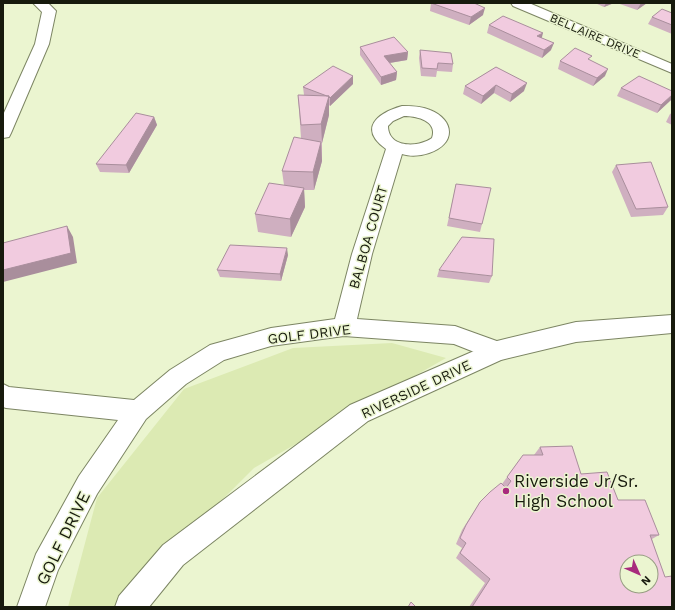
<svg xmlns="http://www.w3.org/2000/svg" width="675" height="610" viewBox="0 0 675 610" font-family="'Work Sans',sans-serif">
  <rect width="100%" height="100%" fill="#ebf5d0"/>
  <path fill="#dceab3" d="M392,343L446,358L254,468L115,607H68L97,498L184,389L293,348Z"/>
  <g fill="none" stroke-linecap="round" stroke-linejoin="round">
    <defs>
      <path id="minor" d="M33,3H48L56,11L49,44L11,133L9,137L3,138V115L35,44L42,12Z
        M511,3H529L672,64V73L513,6Z
        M402,106C411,106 421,106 430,110C455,120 456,144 429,153C420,156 411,157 402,154L372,254L357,319L455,326L505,344L508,351L505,358L497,361L454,344L344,336L271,346L224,360L186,384L146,419L97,494L58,570L45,607H17L36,554L79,476L118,420L6,408L3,407V384L9,387L134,400L170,370L210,345L271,328L335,319L352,254L386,149C358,129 377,113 402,106ZM404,116C417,116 438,121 432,138C418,148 388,148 388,126L393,121Z"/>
      <path id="major" d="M672,315V333L576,342L501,360L368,421L183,565L149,607H115L119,596L163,545L350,405L497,341L576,322Z"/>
    </defs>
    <use href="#minor" stroke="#7c8563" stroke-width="2"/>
    <use href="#major" stroke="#7c8563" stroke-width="2"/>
    <use href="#minor" fill="#fff" fill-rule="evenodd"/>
    <use href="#major" fill="#fff" fill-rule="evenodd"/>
  </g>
  <path fill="#cfafc0" d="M431,3L483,15L469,25L430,11Z
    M595,3H614L604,7Z
    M617,3H647L637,10Z
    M672,13V34L648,24L652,17Z
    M489,25L542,38L551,50L542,58L487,33Z
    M360,47L408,52L407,60L390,63L397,72L396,80L381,85L360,55Z
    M420,50L453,64L452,72L437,71L436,77L421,76L419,58Z
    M590,60L605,76L593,86L558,69L560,61Z
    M496,67L524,91L510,102L494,93L481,104L463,94L465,86Z
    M353,84L330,106L329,105V115L322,143V161L314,190H304L305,207L291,237L258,232L255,214L284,185L282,171L301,138L298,95H305H304L303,87Z
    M621,88L671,100L657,113L617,96Z
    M672,113V125L666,122L670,114Z
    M154,117L157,125L129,173L100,172L96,164Z
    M616,165L668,207L663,215L631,217L612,172Z
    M456,184L482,224L480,232L447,226Z
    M288,255L281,281L220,277L217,270Z
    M439,270L492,276L489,283L437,277Z
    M540,447L581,474L618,500L659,535L652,539L672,607H469L485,583L456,558L462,548L456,544L462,530L480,502L502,484L523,455H534Z"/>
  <path fill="#a98e9c" d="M606,3H614L604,7Z
    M641,3H647L637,10Z
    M485,8L483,15L469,25L471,17Z
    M543,33L541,41L537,36Z
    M554,43L551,50L542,58L544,50Z
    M408,52L407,60L383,64L384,56Z
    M608,69L605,76L593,86L597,78Z
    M397,72L396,80L381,85V77Z
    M353,76V84L330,106V98Z
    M527,83L524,91L510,102L512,94Z
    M496,85L494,93L481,104L483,96Z
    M672,95V98L671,100L657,113L661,105Z
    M329,96V115L322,143L321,124Z
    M154,117L157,125L129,173L126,165Z
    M321,142L322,161L314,190L313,172Z
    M304,188L305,207L291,237L290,219Z
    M67,226L73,237L77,263L3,282V270Z
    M287,248L288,255L281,281L280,274Z"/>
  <path fill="#f1cbdf" stroke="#a98e9c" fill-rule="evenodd" d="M431,3H474L485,8L471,17Z
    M662,9L672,13V25L652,17Z
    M503,16L543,33L537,36L554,43L544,50L489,25Z
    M394,37L408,52L384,56L397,72L381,77L360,47Z
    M575,48L592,56L588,59L608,69L597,78L560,61Z
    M420,50L451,53L453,64L438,63L437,69L422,68Z
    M333,66L353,76L330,98L329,97V96H327L303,87Z
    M496,67L527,83L512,94L496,85L483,96L465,86Z
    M639,76L672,91V95L661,105L621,88Z
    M298,95L329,96L321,124L301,125Z
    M136,113L154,117L126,165L96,164Z
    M294,137L321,142L313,172L282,171Z
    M651,162L668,207L636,209L616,165Z
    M269,183L304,188L290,219L255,214Z
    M456,184L491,188L482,224L449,218Z
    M67,226L71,253L3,270V243Z
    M462,237L494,239L492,276L439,270Z
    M230,245L287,248L280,274L217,270Z
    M572,446L581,474L607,472L618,500H645L659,535H650L665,577L672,576V607H472L490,579L460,553L466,543L460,538L466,525L480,502L490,492L501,483L506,488L511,481L507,477L523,455H543L540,447ZM627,562H651V586H627Z
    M411,602L416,607H408Z"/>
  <circle fill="#a82b7d" stroke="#ebf5d0" stroke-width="1.5" cx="506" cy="491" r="4"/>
  <g text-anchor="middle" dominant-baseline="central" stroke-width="3" stroke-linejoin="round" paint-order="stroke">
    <g font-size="12" fill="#171a0d" stroke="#ebf5d0">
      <text transform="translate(595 36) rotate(23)">BELLAIRE DRIVE</text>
    </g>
    <g font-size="14" fill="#171a0d" stroke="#ebf5d0">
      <text transform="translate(368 237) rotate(-74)">BALBOA COURT</text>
      <text transform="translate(309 334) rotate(-7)">GOLF DRIVE</text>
      <text transform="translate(416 389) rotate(-25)">RIVERSIDE DRIVE</text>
    </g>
    <g font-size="17" fill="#171a0d" stroke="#ebf5d0" text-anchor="start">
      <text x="514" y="481">Riverside Jr/Sr.<tspan x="514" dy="20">High School</tspan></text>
    </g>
    <g font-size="17" fill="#171a0d" stroke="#ebf5d0">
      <text transform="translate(63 538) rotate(-64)">GOLF DRIVE</text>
    </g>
  </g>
  <rect width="675" height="610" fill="none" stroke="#171a0d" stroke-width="8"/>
  <g transform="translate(639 574) rotate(135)"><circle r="19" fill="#ebf5d0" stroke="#969d82"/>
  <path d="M0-3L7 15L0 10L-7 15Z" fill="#a82b7d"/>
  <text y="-6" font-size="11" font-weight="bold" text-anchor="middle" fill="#171a0d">N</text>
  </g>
</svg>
